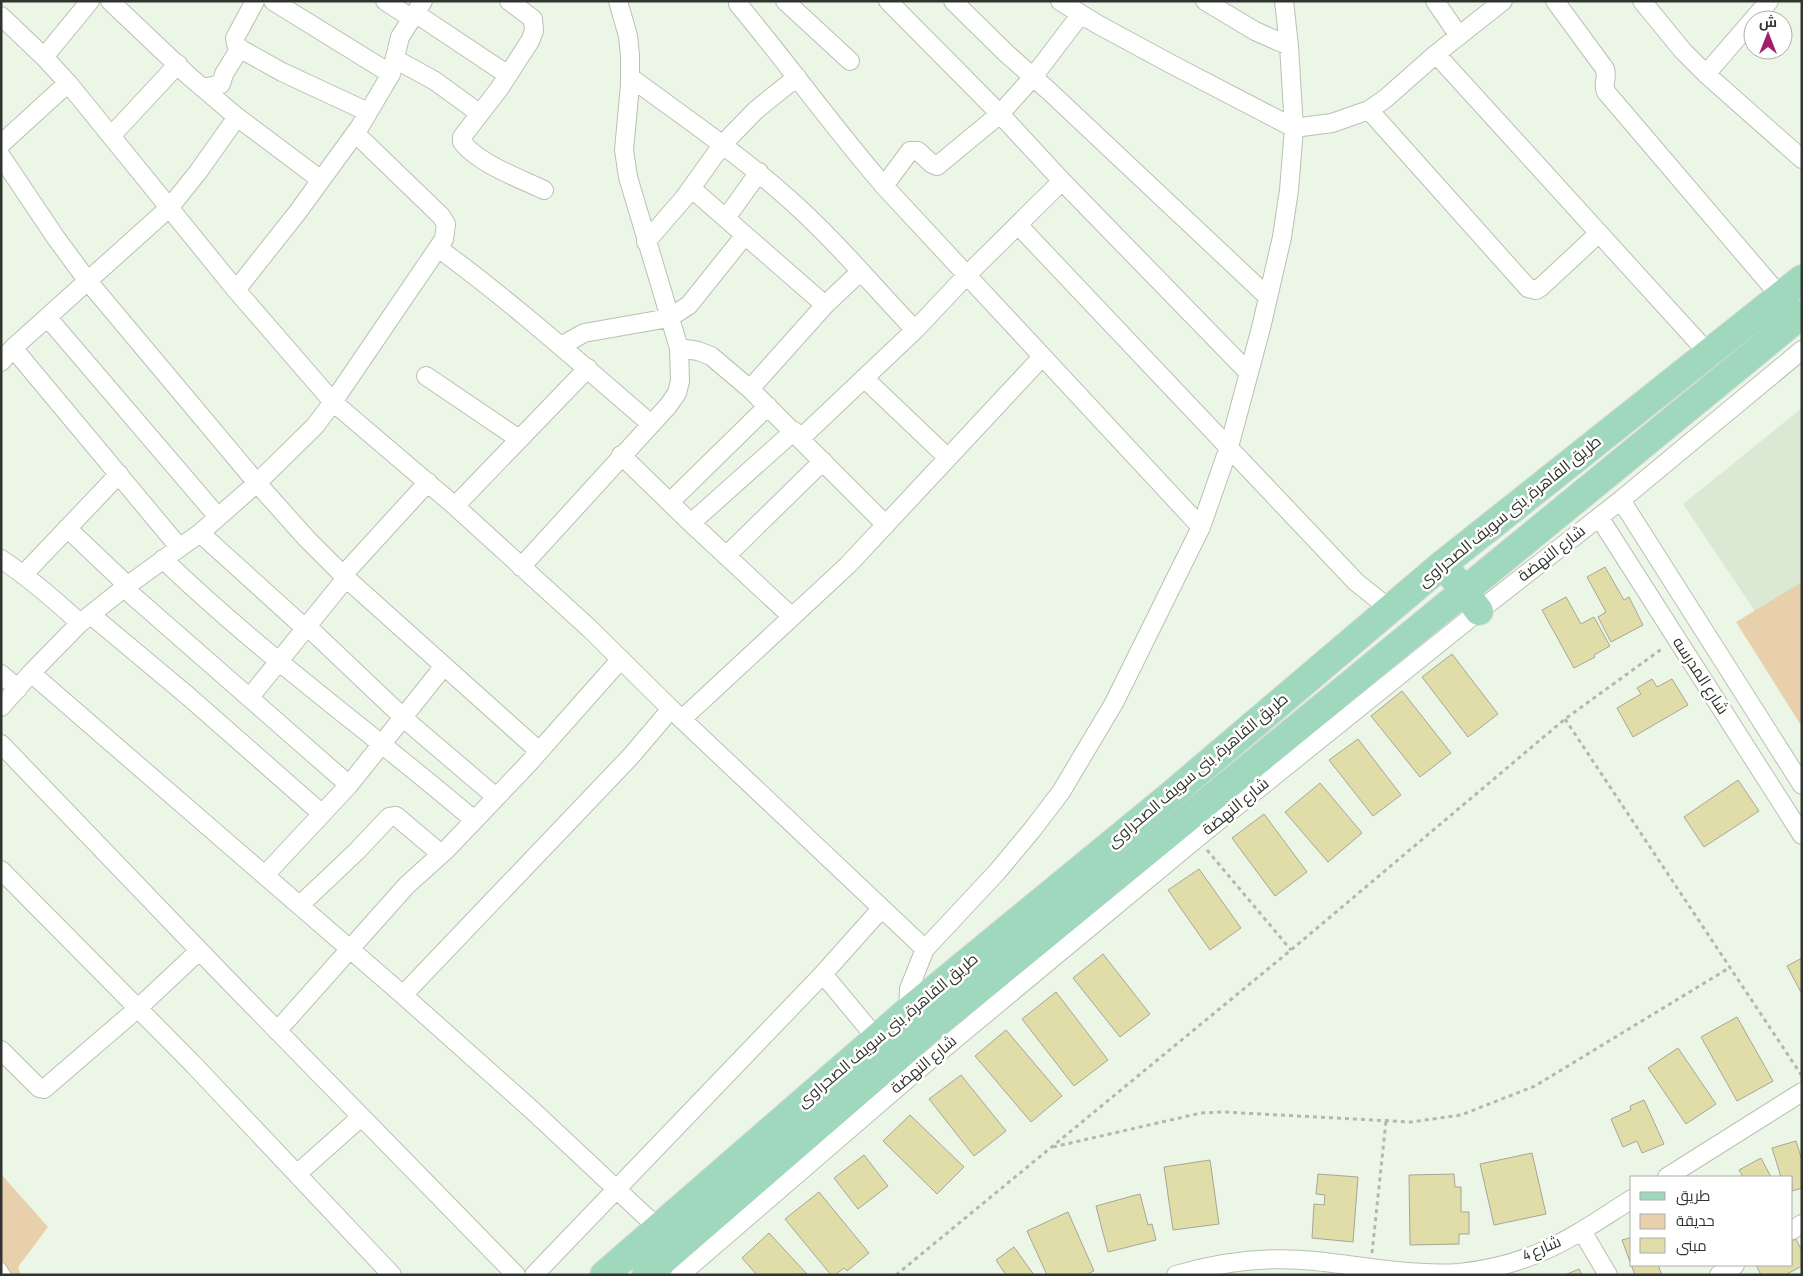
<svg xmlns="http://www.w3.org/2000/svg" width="1803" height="1276" viewBox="0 0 1803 1276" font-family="'Sofia Sans Condensed',Cairo,sans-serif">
  <rect width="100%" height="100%" fill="#ecf6e6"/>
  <path fill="#dbe8d3" d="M1802,408V681L1683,504Z"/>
  <path fill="#e9d0ad" d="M1802,582V727L1736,622Z
    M1,1174L48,1227L18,1267L21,1275H1Z"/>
  <path fill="#e0dda8" stroke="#a7a696" d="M1605,567L1624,600L1629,597L1643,625L1611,642L1598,617L1606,612L1587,577Z
    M1566,597L1581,624L1594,617L1610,646L1594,655L1595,657L1574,668L1542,610Z
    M1452,654L1498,714L1468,737L1422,677Z
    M1652,679L1657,687L1672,679L1688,705L1633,737L1617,708L1641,694L1637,688Z
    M1402,691L1451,753L1420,777L1371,716Z
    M1358,739L1401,795L1373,816L1329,760Z
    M1738,780L1759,811L1704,847L1684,817Z
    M1320,783L1362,833L1328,862L1285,812Z
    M1264,814L1307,872L1275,896L1232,838Z
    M1199,869L1241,928L1210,950L1168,890Z
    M1103,954L1150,1014L1120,1037L1073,978Z
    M1802,958V994L1787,966Z
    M1056,992L1108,1060L1074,1086L1022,1019Z
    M1737,1017L1773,1081L1737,1101L1701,1037Z
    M1006,1030L1062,1096L1031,1122L975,1056Z
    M1678,1048L1716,1104L1686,1124L1648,1068Z
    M961,1075L1006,1131L974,1156L929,1099Z
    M1644,1100L1664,1144L1642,1153L1637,1141L1623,1147L1611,1119L1631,1110L1630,1106Z
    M910,1115L964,1167L937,1194L883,1141Z
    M1796,1141L1802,1160V1188L1792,1191V1177H1781L1772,1148Z
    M1532,1153L1546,1214L1494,1225L1480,1164Z
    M864,1155L888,1186L858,1209L834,1178Z
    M1761,1158L1771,1177H1743L1739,1170Z
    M1210,1160L1219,1224L1173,1230L1164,1167Z
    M1318,1174L1358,1177L1353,1242L1312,1238L1314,1204L1324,1205L1325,1195L1316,1194Z
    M1454,1174L1455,1187H1461V1212H1469V1234H1459V1244L1410,1245L1409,1175Z
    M819,1192L869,1253L847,1271L844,1268L835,1275H831L785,1219Z
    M1140,1194L1148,1225L1152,1224L1156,1240L1108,1252L1096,1206Z
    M1068,1212L1094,1271L1085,1275H1047L1027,1231Z
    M769,1233L807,1274L757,1275L742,1258Z
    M1632,1237V1265H1658L1662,1275H1635L1622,1240Z
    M1796,1239L1802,1251V1266L1785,1275H1761L1756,1265H1792V1241Z
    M1014,1247L1034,1275H1006L996,1260Z
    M1579,1269L1582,1275H1565Z"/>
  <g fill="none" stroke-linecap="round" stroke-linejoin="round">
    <defs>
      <path id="service" d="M1,1267L6,1275"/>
      <path id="minor" d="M110,1L190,77L237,117L321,180
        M255,1L235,38L236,44L239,48L282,72L368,112
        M273,1L391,74
        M385,1L411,18
        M509,1L533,19L534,31L530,41L499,89L462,137V142C479,164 519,178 544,190
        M785,1L850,61
        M888,1L1000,114L1062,181L1248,372
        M953,1L1007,54L1049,91L1268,297
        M1060,1L1097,24L1171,64L1294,128L1332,123L1369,110L1385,99L1436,54L1503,1
        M1205,1L1255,31L1289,46
        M1435,1L1459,36
        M1555,1L1605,69C1608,78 1602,84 1606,92L1780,296
        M1642,1L1683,51L1706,74L1802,159
        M738,4C788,64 833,127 884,186L1201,527
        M415,13L508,75
        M1,16L44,57L68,83L236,290L333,402L455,506L589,628L671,709L925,949
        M1436,54L1708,353
        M44,57L90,1
        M395,59L435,81L479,113
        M1706,74L1769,1
        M630,77C684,117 740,155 790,200C835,240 874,287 915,330
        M203,88L221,84L224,74L240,48
        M1369,110L1528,288L1536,290L1541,287L1599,233
        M111,136L178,64
        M1,144L68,83
        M1,156L56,238L87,280L257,483L307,539L346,578L539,751
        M884,186L910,151H918L932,164L937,166L1000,114L1033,77L1081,14
        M691,188L825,305
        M726,218L759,172
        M1018,225L1356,582L1391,610
        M646,242L684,198L722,145L756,110L797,77
        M438,248C512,302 581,364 651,424
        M236,290L297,213L359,128L391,74L400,37L423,1
        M48,318L218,517
        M561,346L584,333L669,318L689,305L745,235
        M13,348L179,547
        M679,348L698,351L711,356L750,389L886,525
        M1,362L13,348L170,207L198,172L237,117
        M426,376L519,439
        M864,378L948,458
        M750,389L825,305L860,272
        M801,438L915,330L966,276L1062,181
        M621,455L691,523L791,616
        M1621,500L1802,785
        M670,502L768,406
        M455,506L588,368
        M1599,517L1802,835
        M691,523L794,431
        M67,528L127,585
        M200,533L306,629
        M726,556L823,461
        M1,559C30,578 55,600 80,623
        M163,559C260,653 371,732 474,820
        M521,567L668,406L677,393L680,381L679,348L628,177L624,150L630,85V55L628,36L618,1
        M23,575L119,474
        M343,575L428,482
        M124,588L349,785
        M91,615L188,696L321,813
        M308,627L408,722L496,797
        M31,673L403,995L532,1110L658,1228
        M1,674L18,689
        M250,697L346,578
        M1,707L31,673L80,623L124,588L200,533L257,483L315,426L333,402L444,239L446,224L441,216L355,133
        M682,719L848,565L1042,357
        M1,744L222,974L516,1275
        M1,870L193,1064L392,1275
        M265,875L349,785L444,666
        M300,905L357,851L389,817L396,816L441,854
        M403,995L631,756L671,709
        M908,1011L909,989L925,949L997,872L1032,830L1061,792L1114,703L1201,527L1229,447L1261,328L1282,237L1289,190L1294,128L1289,46L1284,1
        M277,1031L407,885L447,849L528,764L621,659
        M877,1039L823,974L881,909
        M1,1050L39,1088L44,1089L137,1009L199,951
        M297,1174L361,1117
        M1667,1177L1802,1092
        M1792,1230L1802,1224
        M1582,1231L1608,1275
        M534,1275L823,974
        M680,1275L919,1069L1197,838L1479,611L1621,500L1802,350
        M1176,1275C1220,1262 1269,1256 1315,1261C1363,1266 1410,1276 1459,1273C1487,1270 1517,1263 1543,1251C1574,1238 1603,1217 1632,1199
        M1719,1275L1735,1265"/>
      <path id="primary" d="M1453,577L1479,611
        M604,1275L908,1011L1171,795L1443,564L1802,279
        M646,1275L924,1034L1802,314"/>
    </defs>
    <use href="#service" stroke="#b8c1b2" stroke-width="11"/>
    <use href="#minor" stroke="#b8c1b2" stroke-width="20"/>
    <use href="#primary" stroke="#dadad9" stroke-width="30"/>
    <path stroke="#b1b9ac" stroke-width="3" stroke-dasharray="4 4" stroke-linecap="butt" d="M1565,719L1802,1076
      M1207,850L1291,950
      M1053,1147L1201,1113L1223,1112L1411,1122L1461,1115L1535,1086L1729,968
      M1372,1253L1386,1121
      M896,1275L1291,950L1565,719L1663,648"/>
    <use href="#service" stroke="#fff" stroke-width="9"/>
    <use href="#minor" stroke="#fff" stroke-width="18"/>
    <use href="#primary" stroke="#a0d8bd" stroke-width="28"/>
  </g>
  <g text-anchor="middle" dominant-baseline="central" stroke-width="5" stroke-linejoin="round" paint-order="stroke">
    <g font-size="16" fill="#30342e" stroke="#fff">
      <text transform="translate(1510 512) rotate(-39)">طريق القاهرة, بنى سويف الصحراوى</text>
      <text transform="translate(1552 554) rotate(-38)">شارع النهضة</text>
      <text transform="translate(1700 676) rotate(57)">شارع المدرسه</text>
      <text transform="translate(1198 771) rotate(-40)">طريق القاهرة, بنى سويف الصحراوى</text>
      <text transform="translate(1236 807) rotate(-39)">شارع النهضة</text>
      <text transform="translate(888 1031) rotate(-40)">طريق القاهرة, بنى سويف الصحراوى</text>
      <text transform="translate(924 1065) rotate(-40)">شارع النهضة</text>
      <text transform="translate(1542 1249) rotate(-23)">شارع 4</text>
    </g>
  </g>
  <rect width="1803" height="1276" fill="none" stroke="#30342e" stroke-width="5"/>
  <rect x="1630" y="1176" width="162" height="90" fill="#ffffff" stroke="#acaeab"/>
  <rect x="1640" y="1192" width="25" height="8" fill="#a0d8bd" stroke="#acaeab"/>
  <text x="1676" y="1201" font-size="15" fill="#30342e">طريق</text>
  <rect x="1640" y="1214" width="25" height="15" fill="#e9d0ad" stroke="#acaeab"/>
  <text x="1676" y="1226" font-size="15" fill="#30342e">حديقة</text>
  <rect x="1640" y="1238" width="25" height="15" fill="#e0dda8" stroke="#acaeab"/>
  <text x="1676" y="1251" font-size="15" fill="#30342e">مبنى</text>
  <g transform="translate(1768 35)"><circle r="24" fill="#ffffff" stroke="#acaeab"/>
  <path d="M0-4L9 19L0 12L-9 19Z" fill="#a41e6a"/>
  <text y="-8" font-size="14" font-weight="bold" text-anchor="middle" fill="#30342e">ش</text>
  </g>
</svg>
